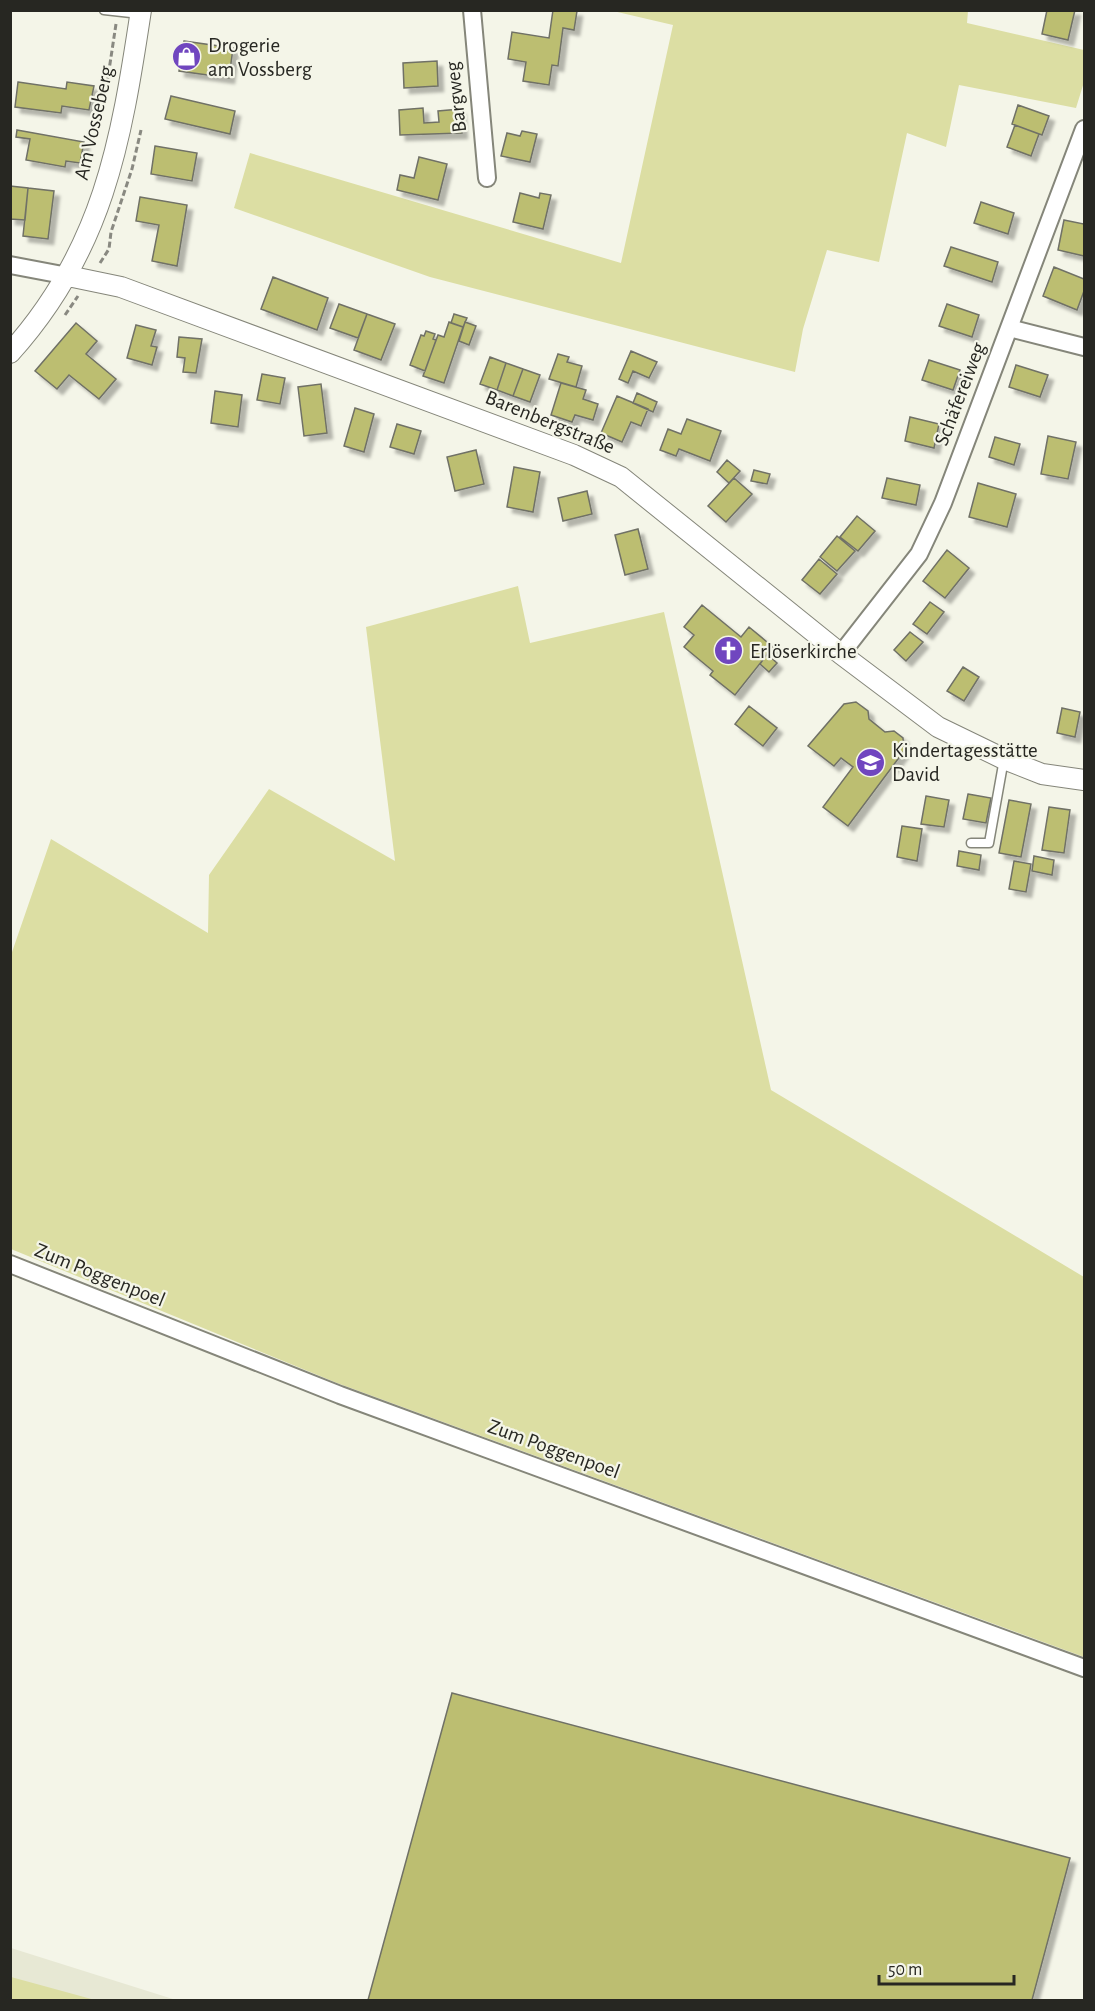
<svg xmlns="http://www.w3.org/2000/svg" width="1095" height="2011" viewBox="0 0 1095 2011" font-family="'Alegreya Sans',sans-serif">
  <defs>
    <filter id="shadow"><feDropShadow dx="5.5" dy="5.5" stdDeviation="1.5" flood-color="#0004"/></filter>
  </defs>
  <rect width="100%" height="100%" fill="#f4f5e8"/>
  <path fill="#e7e8d4" d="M11,1948L176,2000H11Z"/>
  <path fill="#dcdea3" d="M613,11H968L967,23L1084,50V82L1076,108L959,85L946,147L907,133L879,262L827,250L803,329L795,372L430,277L234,208L250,153L621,263L673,25Z
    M518,586L530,643L664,612L771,1090L1084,1277V1657L337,1383L11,1249V955L51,839L208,933L209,875L269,789L395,861L366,627Z
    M10,1977H11L95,2000H11Z"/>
  <path fill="#bcbe71" stroke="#707166" stroke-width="1.5" filter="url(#shadow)" d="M553,10L577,11L574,30L563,28L558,66L552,65L549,85L523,81L526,62L508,59L512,32L549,38Z
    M1047,10H1075L1068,40L1042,34Z
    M184,41L233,48L229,78L179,71Z
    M437,61L438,86L404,88L403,63Z
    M18,82L66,89L67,82L94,86L89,110L62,106L61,113L15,107Z
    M171,96L235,111L230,134L165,119Z
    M1018,105L1049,116L1042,135L1012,124Z
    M423,108L424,123L439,122L438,111L460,109L462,133L400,135L399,110Z
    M1015,125L1039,134L1031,156L1007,147Z
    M17,130L84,142L80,163L66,161L65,167L26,160L30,139L16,137Z
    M522,131L537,134L530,162L501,156L507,133L520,136Z
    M155,146L197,153L192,181L151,174Z
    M419,157L447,164L438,200L397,190L400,175L414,178Z
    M10,186L28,188L25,220L10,219Z
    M28,188L54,191L48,239L23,236Z
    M520,193L539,198L540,193L551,195L543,229L513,222Z
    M140,197L187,205L177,266L152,261L159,225L136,221Z
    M981,202L1014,213L1008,234L974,223Z
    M1064,220L1084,224V256L1058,250Z
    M951,247L998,262L992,282L944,266Z
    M1054,267L1084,279V291L1077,310L1043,296Z
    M273,277L328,298L317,330L261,309Z
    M339,304L367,314L358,338L330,328Z
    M947,304L979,315L972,337L939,326Z
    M367,314L395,324L381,360L354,350Z
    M454,314L467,318L463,327L451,323Z
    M449,322L463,327L444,383L423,376L438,335L444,337Z
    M465,322L476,326L469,345L459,341Z
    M76,323L97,341L86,354L116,379L99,399L69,375L57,389L35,371Z
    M136,325L156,330L151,346L157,347L152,365L127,358Z
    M426,331L435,334L433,339L436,340L425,371L410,365L421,335L424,336Z
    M179,337L202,339L196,373L183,372L185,358L177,357Z
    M631,351L657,362L649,378L633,371L628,383L619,379Z
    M558,354L569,357L567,362L582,366L576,387L549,379Z
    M490,357L506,363L497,390L480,384Z
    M929,360L960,370L953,390L922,380Z
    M506,363L523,369L513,396L497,390Z
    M1016,365L1048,375L1040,397L1009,387Z
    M523,369L540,375L530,402L513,396Z
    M262,374L285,378L280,404L257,400Z
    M561,383L586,390L583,399L598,404L593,420L575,415L572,422L551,415Z
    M321,384L327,433L304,436L298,387Z
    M215,391L242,395L238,427L211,423Z
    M637,393L657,402L653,412L633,403Z
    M617,396L648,409L641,426L631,422L622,442L601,433Z
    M355,408L374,414L364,452L344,446Z
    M910,417L939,424L934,448L905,441Z
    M687,419L721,431L710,461L679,449L676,456L660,450L668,429L681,434Z
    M397,424L421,431L414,454L390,447Z
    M1048,436L1076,442L1068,479L1041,474Z
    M995,437L1020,444L1014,465L989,457Z
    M476,450L484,484L455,491L447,457Z
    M727,460L740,471L729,483L717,472Z
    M514,467L540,472L533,512L507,507Z
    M754,470L770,474L767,484L751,481Z
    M734,478L752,494L726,522L708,506Z
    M887,478L920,485L916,505L882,498Z
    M978,483L1016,494L1007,527L969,517Z
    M587,491L592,514L563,521L558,498Z
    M857,516L875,531L858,551L840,537Z
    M638,529L648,569L625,575L615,535Z
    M837,536L855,551L837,571L820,557Z
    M947,550L969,568L945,598L923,581Z
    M819,559L837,574L820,594L802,580Z
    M930,602L944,612L927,634L913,624Z
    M702,605L741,637L749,627L773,647L735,695L710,675L713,671L684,647L694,635L684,627Z
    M910,632L923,642L906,661L894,650Z
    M767,654L777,663L769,672L760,664Z
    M963,667L979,677L964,701L947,691Z
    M856,702L868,711L869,719L885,732L894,731L903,738L904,751L848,826L823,807L853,767L841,758L834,766L808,746L844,704Z
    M749,706L777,728L763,746L735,724Z
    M1062,708L1080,712L1075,737L1057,733Z
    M968,794L991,798L986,823L963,819Z
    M926,796L949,800L944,827L921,824Z
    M1009,800L1031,804L1021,857L999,853Z
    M1049,807L1070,810L1064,853L1042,850Z
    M902,826L922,829L917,861L897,857Z
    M959,851L981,855L979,870L957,866Z
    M1034,856L1054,860L1052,875L1032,871Z
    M1014,861L1031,864L1026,892L1009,889Z
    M452,1693L1070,1858L1032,2000H368Z"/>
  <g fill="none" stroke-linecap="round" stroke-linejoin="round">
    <defs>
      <path id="service" d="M104,10L140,14
        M971,843H989L1004,759"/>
      <path id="minor" d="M472,10L487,178
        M10,265L68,276
        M1009,328L1084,347
        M841,654L919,554L943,503L1084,129
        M10,1264L340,1395L1084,1668"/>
      <path id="tertiary" d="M68,276L121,287L574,455L621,477L841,654L938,727L1004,759L1042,774L1084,780
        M10,353C103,250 121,143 141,10"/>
    </defs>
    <use href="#service" stroke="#85867a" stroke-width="11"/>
    <use href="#minor" stroke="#85867a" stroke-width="20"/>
    <use href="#tertiary" stroke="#85867a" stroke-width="22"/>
    <path stroke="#898981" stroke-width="3" stroke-dasharray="6 3" stroke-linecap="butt" d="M103,110L116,24
      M100,263L109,249L111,232L132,169L141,130
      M65,315L78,296"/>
    <use href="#service" stroke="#fff" stroke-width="8"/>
    <use href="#minor" stroke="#fff" stroke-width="16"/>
    <use href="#tertiary" stroke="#fff" stroke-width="20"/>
  </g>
  <defs>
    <symbol id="shop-disc" viewBox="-11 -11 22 22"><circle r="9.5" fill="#7046bf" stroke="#f4f5e8"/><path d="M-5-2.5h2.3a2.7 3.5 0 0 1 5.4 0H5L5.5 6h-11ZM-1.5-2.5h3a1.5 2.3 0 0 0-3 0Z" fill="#fff"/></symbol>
    <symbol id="church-disc" viewBox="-11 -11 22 22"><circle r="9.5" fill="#7046bf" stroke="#f4f5e8"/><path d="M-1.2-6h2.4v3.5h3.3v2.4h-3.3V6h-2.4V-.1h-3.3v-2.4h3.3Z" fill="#fff"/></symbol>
    <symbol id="school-disc" viewBox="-11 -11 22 22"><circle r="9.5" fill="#7046bf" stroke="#f4f5e8"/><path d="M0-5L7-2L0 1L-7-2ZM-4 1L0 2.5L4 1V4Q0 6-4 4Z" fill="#fff"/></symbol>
  </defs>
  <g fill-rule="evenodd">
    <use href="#shop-disc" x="170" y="40" width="33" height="33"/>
    <use href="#church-disc" x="712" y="634" width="33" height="33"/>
    <use href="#school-disc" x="854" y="746" width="33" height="33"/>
  </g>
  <g text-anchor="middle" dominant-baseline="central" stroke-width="4.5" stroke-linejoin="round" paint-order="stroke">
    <g font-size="21" fill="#272722" stroke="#f4f5e8" text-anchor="start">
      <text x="208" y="45">Drogerie<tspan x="208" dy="24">am Vossberg</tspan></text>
      <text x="750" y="651">Erlöserkirche</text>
      <text x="892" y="750">Kindertagesstätte<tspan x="892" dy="24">David</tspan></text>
    </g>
    <g font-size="21" fill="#272722" stroke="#f4f5e8">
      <text transform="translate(456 97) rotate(-96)">Bargweg</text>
      <text transform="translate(94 123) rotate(-77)">Am Vosseberg</text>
      <text transform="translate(960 394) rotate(-69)">Schäfereiweg</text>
      <text transform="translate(550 422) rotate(22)">Barenbergstraße</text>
      <text transform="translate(100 1275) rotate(22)">Zum Poggenpoel</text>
      <text transform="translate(554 1449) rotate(20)">Zum Poggenpoel</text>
    </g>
  </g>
  <rect width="1095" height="2011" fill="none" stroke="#272722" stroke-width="24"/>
  <path d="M879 1975v9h135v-9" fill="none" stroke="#272722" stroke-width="3"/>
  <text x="888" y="1975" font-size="18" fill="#272722" stroke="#f4f5e8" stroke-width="4.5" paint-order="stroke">50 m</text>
</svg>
